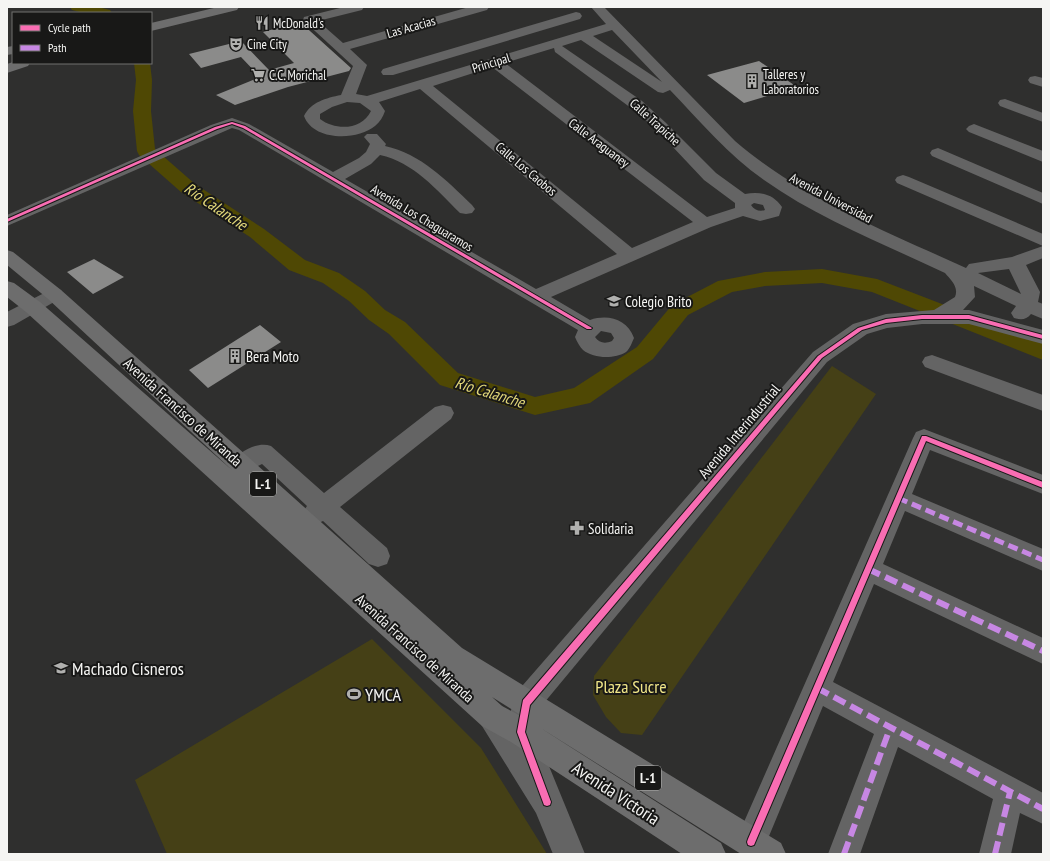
<svg xmlns="http://www.w3.org/2000/svg" width="1050" height="861" viewBox="0 0 1050 861" font-family="'PT Sans Narrow',sans-serif">
  <rect width="100%" height="100%" fill="#2f2f2e"/>
  <path fill="#454016" d="M832,366L876,394L642,735L621,733L606,717L593,695L594,676Z
    M372,639L481,748L547,854H167L135,780Z"/>
  <g fill="none" stroke-linecap="round" stroke-linejoin="round">
    <path fill="#4f4804" fill-rule="evenodd" d="M70,7H98L110,10L112,13H84L72,10Z
      M134,63H150L152,80L151,111L155,149L195,184L264,229L305,260L339,273L365,291L385,310L405,322L458,373L535,397L574,388L637,347L672,305L718,281L765,272L822,269L877,279L1043,343V360L872,292L822,283L765,286L732,292L688,315L653,359L590,403L535,415L440,385L389,334L369,320L349,301L323,283L289,270L250,237L181,192L139,155L137,151L133,111L136,80Z"/>
  </g>
  <path fill="#8b8b8a" d="M300,22L351,68L349,71L288,87L235,105L216,95L260,77L241,57L201,68L189,54L241,41L269,70L294,63L263,32Z
    M759,61L797,87L744,103L707,75Z
    M94,259L124,277L93,294L67,272Z
    M260,325L281,342L208,388L189,370Z"/>
  <g fill="none" stroke-linecap="round" stroke-linejoin="round">
    <path fill="#646464" fill-rule="evenodd" d="M344,7H364L362,10L318,21L343,43L469,7H489L487,10L350,49L367,65L356,94L367,96L606,24L591,7H604L735,141C803,199 885,231 966,268L969,264L1012,257L1043,246L897,183L895,180L897,177L903,175L909,177L1043,234V258L1026,265L1040,292L1038,302L1043,304V319L1031,314C1026,320 1021,320 1014,318L1011,313L1016,306L974,286L975,297L963,310H969L1043,330V344L969,324H922L887,328L867,334L827,362L539,709L535,732L585,854H553L536,813L482,726L478,716L482,706L492,702L502,706L509,717L516,693L813,352L853,324L886,314L934,310L955,297C959,287 951,280 945,273C884,244 819,219 764,180C728,155 700,121 670,90L663,93L658,92L581,40L562,46L642,101L665,122L716,173L745,194C760,191 773,194 782,207L779,216L760,221L743,216L711,227L551,297L590,320C608,314 627,319 634,338C632,342 630,349 626,352C615,359 594,359 583,350C580,347 577,342 575,337L578,330L239,130L232,128L7,226V215L211,125L232,118L249,124L333,172L359,158L366,152L370,144L364,137L367,134H377L386,144L385,146C421,154 446,180 472,205L475,209L472,213L466,214L460,213C437,190 413,162 380,155L371,164L345,179L536,289L617,254L420,89L379,102L385,111C383,117 380,122 375,126C357,141 313,141 304,116C311,102 326,98 341,95L353,66L303,20L304,17ZM612,30L662,82L593,36ZM554,48L555,52L631,108L655,128L704,180L735,203V208L707,217L505,63ZM492,67L693,222L632,248L433,86ZM347,102L360,103L371,111C362,130 336,131 320,119V114L332,107ZM754,203L763,205L765,210C760,212 754,210 751,205ZM1009,269L1021,294L978,273ZM601,331L611,333L614,338L612,341C605,344 599,343 595,337Z
      M576,12L580,13L582,16L580,19L393,75H383L381,72L383,69Z
      M1035,76L1043,78V87L1030,83L1028,80L1030,77Z
      M1005,99L1043,113V122L1000,106L998,103L1000,100Z
      M974,124L1043,151V162L969,132L966,129L969,126Z
      M938,148L1043,193V204L932,156L930,153L932,150Z
      M54,288L61,290L63,294L61,298L14,325L7,327V312Z
      M932,355L1043,395V411L925,367L922,362L925,357Z
      M443,405L451,407L454,413L451,419L340,507L387,548L390,556L387,564L378,567L369,564L323,521L312,526L304,523L300,516L307,506L262,464L242,474L234,471L231,465C237,452 257,441 271,446L324,493L435,407Z
      M924,429L1043,475V494L930,450L912,494L1043,549V571L905,511L883,564L1043,638V664L874,584L833,682L1043,793V824L1020,813L1011,854H979L993,799L898,747L860,854H828L874,734L823,706L762,853H740L735,842L740,831L913,438L916,432Z"/>
    <path fill="#6d6d6d" fill-rule="evenodd" d="M218,7H239L237,10L151,31V23Z
      M13,46V54L7,55V47Z
      M13,62V63H30L28,66L7,73V64Z
      M7,250L13,252L61,290L462,648L781,843L786,854H741L539,727L721,843L726,854H682L511,742L482,726L26,312L7,297V281L14,283L40,302L232,470L47,298L7,265ZM492,697L530,721L502,706Z"/>
    <path stroke="#c787e3" stroke-width="5" stroke-dasharray="10 5" stroke-linecap="butt" d="M898,498L1043,560"/>
    <path stroke="#c787e3" stroke-width="6" stroke-dasharray="13 6" stroke-linecap="butt" d="M868,569L1043,651
      M817,688L1043,809
      M844,854L890,728
      M995,854L1010,792"/>
    <defs>
      <path id="cycleway" d="M232,122L245,126L592,328L591,329H587L243,128L232,124L217,129L7,222V219L215,127Z
        M922,315H969L1043,335V339L969,319H922L886,323L862,330L822,358L530,705L525,732L551,802L550,805L547,806L544,805L517,732L523,700L818,356L858,328L886,319Z
        M922,436H926L1043,482V488L926,441L754,845L751,846L748,845L747,842L748,839Z"/>
    </defs>
    <use href="#cycleway" stroke="#181817" stroke-width="2"/>
    <use href="#cycleway" fill="#f96db3" fill-rule="evenodd"/>
  </g>
  <defs>
    <symbol id="restaurant-bare" viewBox="-9 -9 18 18"><path d="M-5-6h1v4h1v-4h1v4h1v-4h1v5L-1.5 .5V6h-2V.5L-5-1ZM5-6V6H3V1.5H1.5Q1.5-4 5-6Z" fill="#b0b0ae" stroke="#181817" stroke-width="2.5" paint-order="stroke"/></symbol>
    <symbol id="theatre-bare" viewBox="-9 -9 18 18"><path d="M-5-5.5Q0-4 5-5.5V0Q5 5 0 6Q-5 5-5 0ZM-3.3-2.5H-1v1.5H-3.3ZM1-2.5H3.3v1.5H1ZM-2.8 1Q0 5.5 2.8 1Z" fill="#b0b0ae" stroke="#181817" stroke-width="2.5" paint-order="stroke"/></symbol>
    <symbol id="supermarket-bare" viewBox="-9 -9 18 18"><path d="M-6-5.5h2.5l.6 2H6L4.5 2H-2.5L-4.4-4H-6ZM-1.5 3.2a1.3 1.3 0 1 0 .1 0ZM3 3.2a1.3 1.3 0 1 0 .1 0Z" fill="#b0b0ae" stroke="#181817" stroke-width="2.5" paint-order="stroke"/></symbol>
    <symbol id="building-bare" viewBox="-9 -9 18 18"><path d="M-4-6H4V6H1V3H-1V6H-4ZM-2.5-4.3h1.7v1.8h-1.7ZM.8-4.3h1.7v1.8H.8ZM-2.5-1h1.7V.8h-1.7ZM.8-1h1.7V.8H.8Z" fill="#b0b0ae" stroke="#181817" stroke-width="2.5" paint-order="stroke"/></symbol>
    <symbol id="school-bare" viewBox="-9 -9 18 18"><path d="M0-5L7-2L0 1L-7-2ZM-4 1L0 2.5L4 1V4Q0 6-4 4Z" fill="#b0b0ae" stroke="#181817" stroke-width="2.5" paint-order="stroke"/></symbol>
    <symbol id="pharmacy-bare" viewBox="-9 -9 18 18"><path d="M-2-6h4v4h4v4h-4v4h-4v-4h-4v-4h4Z" fill="#b0b0ae" stroke="#181817" stroke-width="2.5" paint-order="stroke"/></symbol>
    <symbol id="stadium-bare" viewBox="-9 -9 18 18"><path d="M0-5a6.5 5 0 1 0 0 10a6.5 5 0 1 0 0-10ZM-3.5-1.8h7v3.6h-7Z" fill="#b0b0ae" stroke="#181817" stroke-width="2.5" paint-order="stroke"/></symbol>
  </defs>
  <g fill-rule="evenodd">
    <use href="#restaurant-bare" x="252" y="13" width="20" height="20"/>
    <use href="#theatre-bare" x="226" y="34" width="20" height="20"/>
    <use href="#supermarket-bare" x="248" y="65" width="20" height="20"/>
    <use href="#building-bare" x="742" y="71" width="20" height="20"/>
    <use href="#school-bare" x="604" y="291" width="20" height="20"/>
    <use href="#building-bare" x="225" y="346" width="20" height="20"/>
    <use href="#pharmacy-bare" x="567" y="518" width="20" height="20"/>
    <use href="#school-bare" x="51" y="658" width="20" height="20"/>
    <use href="#stadium-bare" x="344" y="684" width="20" height="20"/>
  </g>
  <g text-anchor="middle" dominant-baseline="central" stroke-width="4" stroke-linejoin="round" paint-order="stroke">
    <g font-size="13" fill="#f5f5f3" stroke="#181817" text-anchor="start">
      <text x="273" y="23">McDonald's</text>
      <text x="247" y="44">Cine City</text>
      <text x="763" y="74">Talleres y<tspan x="763" dy="15">Laboratorios</tspan></text>
      <text x="269" y="75">C.C. Morichal</text>
    </g>
    <g font-size="13" fill="#f5f5f3" stroke="#181817">
      <text transform="translate(411 27) rotate(-16)">Las Acacias</text>
      <text transform="translate(491 63) rotate(-17)">Principal</text>
      <text transform="translate(655 122) rotate(42)">Calle Trapiche</text>
      <text transform="translate(599 143) rotate(37)">Calle Araguaney</text>
      <text transform="translate(526 169) rotate(40)">Calle Los Caobos</text>
      <text transform="translate(831 198) rotate(28)">Avenida Universidad</text>
      <text transform="translate(422 218) rotate(31)">Avenida Los Chaguaramos</text>
    </g>
    <g fill="#181817" stroke="#b3b3b1" stroke-width="1">
      <rect x="250" y="472" width="26" height="24" rx="3"/>
      <rect x="635" y="766" width="26" height="24" rx="3"/>
    </g>
    <g font-size="14" font-weight="bold" fill="#f5f5f3">
      <text x="263" y="484">L-1</text>
      <text x="648" y="778">L-1</text>
    </g>
    <g font-size="15" fill="#f5f5f3" stroke="#181817" text-anchor="start">
      <text x="625" y="301">Colegio Brito</text>
      <text x="246" y="356">Bera Moto</text>
      <text x="588" y="528">Solidaria</text>
    </g>
    <g font-size="15" fill="#f5f5f3" stroke="#181817">
      <text transform="translate(183 412) rotate(42)">Avenida Francisco de Miranda</text>
      <text transform="translate(739 431) rotate(-50)">Avenida Interindustrial</text>
      <text transform="translate(415 648) rotate(42)">Avenida Francisco de Miranda</text>
    </g>
    <g font-size="16" font-style="italic" fill="#e1d779" stroke="#181817">
      <text transform="translate(216 206) rotate(34)">Río Calanche</text>
      <text transform="translate(490 392) rotate(17)">Río Calanche</text>
    </g>
    <g font-size="18" fill="#f5f5f3" stroke="#181817" text-anchor="start">
      <text x="72" y="668">Machado Cisneros</text>
      <text x="365" y="694">YMCA</text>
    </g>
    <g font-size="18" fill="#f0e688" stroke="#181817">
      <text x="631" y="686">Plaza Sucre</text>
    </g>
    <g font-size="18" fill="#f5f5f3" stroke="#181817">
      <text transform="translate(616 793) rotate(33)">Avenida Victoria</text>
    </g>
  </g>
  <rect width="1050" height="861" fill="none" stroke="#f5f5f3" stroke-width="16"/>
  <rect x="12" y="12" width="140" height="52" fill="#181817" stroke="#70706f"/>
  <rect x="20" y="25" width="20" height="6" fill="#f96db3" stroke="#70706f"/>
  <text x="48" y="32" font-size="12" fill="#f5f5f3">Cycle path</text>
  <rect x="20" y="45" width="20" height="6" fill="#c787e3" stroke="#70706f"/>
  <text x="48" y="52" font-size="12" fill="#f5f5f3">Path</text>
</svg>
